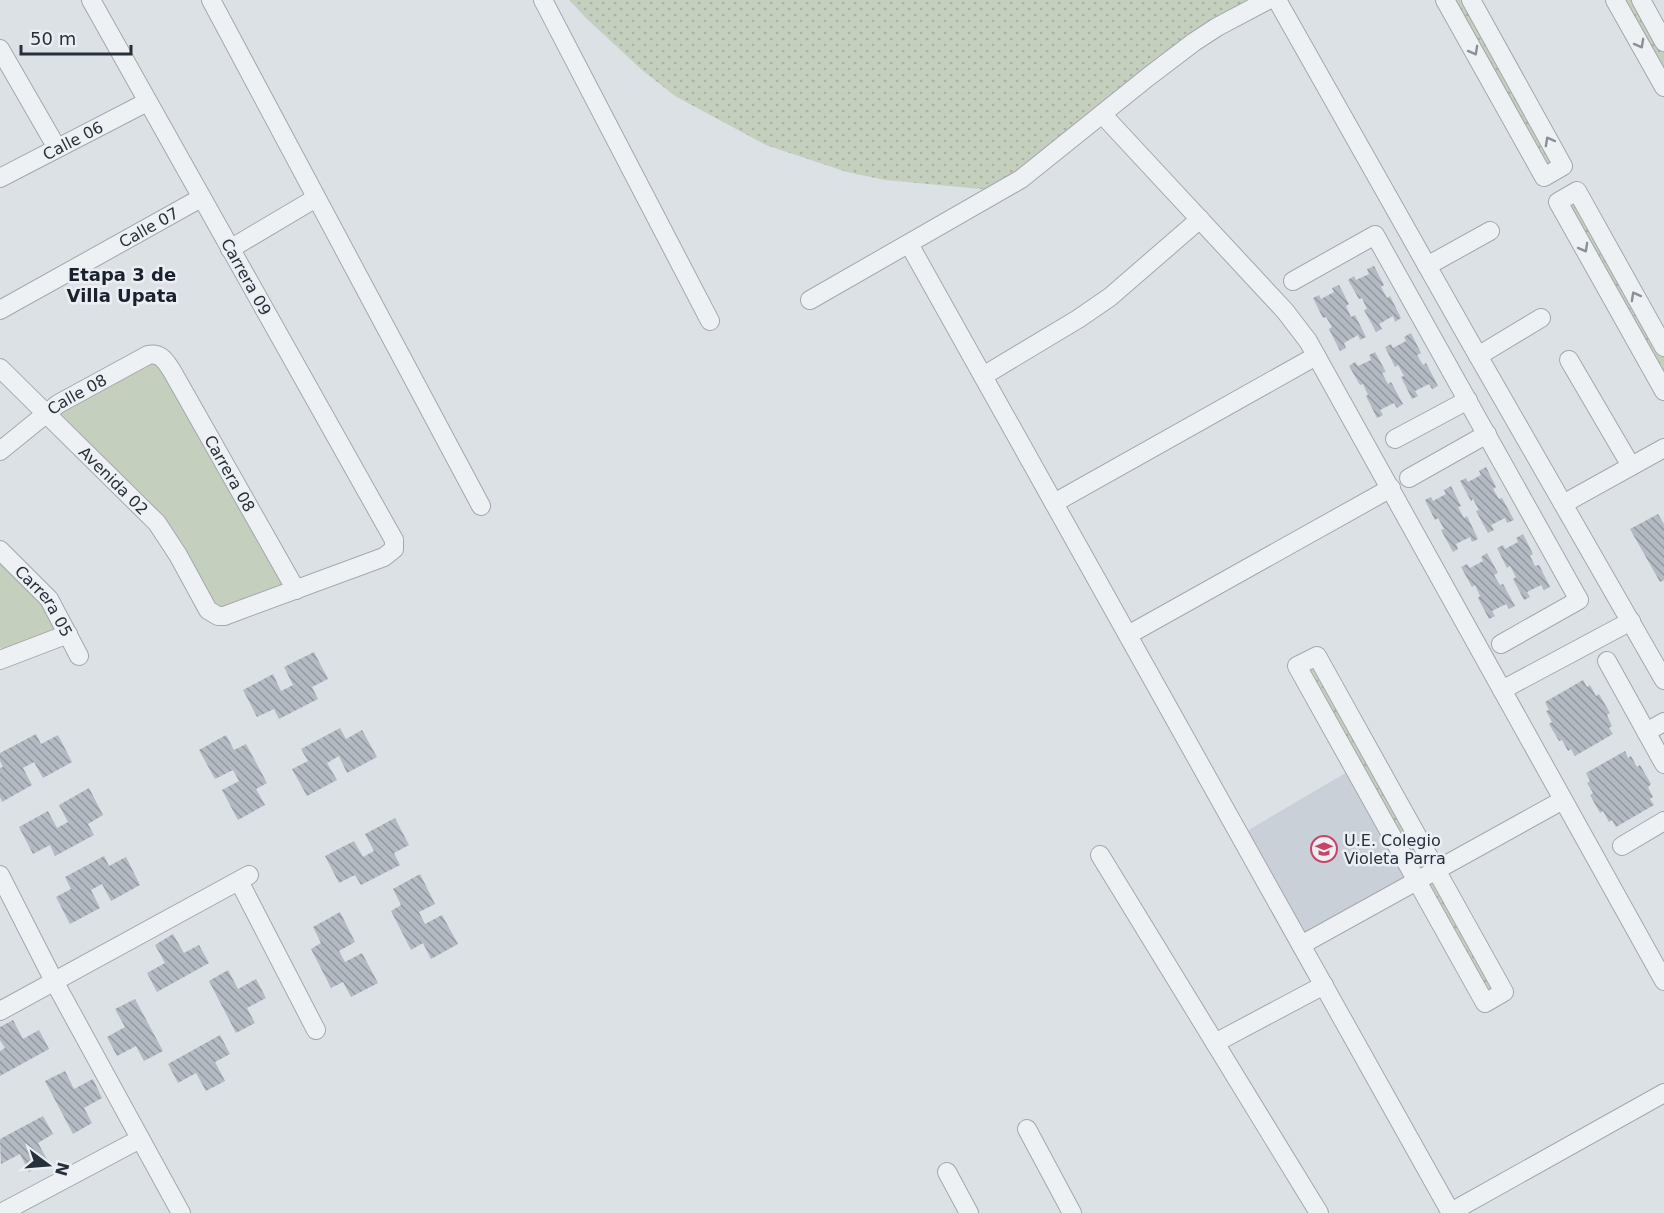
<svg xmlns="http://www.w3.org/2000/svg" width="1664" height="1213" viewBox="0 0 1664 1213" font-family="'DejaVu Sans',sans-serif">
  <defs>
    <pattern id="grass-dots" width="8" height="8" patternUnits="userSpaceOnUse" patternTransform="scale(1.5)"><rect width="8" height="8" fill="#c4cfbd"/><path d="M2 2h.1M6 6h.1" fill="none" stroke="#a8b2a3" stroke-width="1.8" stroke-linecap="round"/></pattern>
    <pattern id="building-back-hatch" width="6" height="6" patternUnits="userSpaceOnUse" patternTransform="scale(1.5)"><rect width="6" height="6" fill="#b4bac2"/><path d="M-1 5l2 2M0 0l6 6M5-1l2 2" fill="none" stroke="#92989f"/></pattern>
  </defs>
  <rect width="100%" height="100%" fill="#dce1e6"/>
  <path fill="#cad0d7" d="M1354,768L1417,881L1301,945L1240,835Z"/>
  <path fill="url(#grass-dots)" d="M569,0H1268L1249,9L1003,191L885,180L847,172L766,145L675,96L642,70L587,19Z
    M1445,0H1471L1563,166L1544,177Z
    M1615,0H1641L1664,42V87Z
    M1577,191L1664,347V391L1558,202Z
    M1317,656L1504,992L1485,1003L1297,666Z"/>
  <path fill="#c4cfbd" d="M154,354L296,590L224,616L178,555L45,413Z
    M0,550L68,634L10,656L0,647Z"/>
  <path fill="url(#building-back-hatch)" d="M1374,266L1384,285L1381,287L1387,298L1390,296L1401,318L1395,322L1393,316L1379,324L1382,329L1376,332L1364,310L1367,309L1362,298L1359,299L1348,280L1354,276L1356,280L1369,274L1367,269Z
    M1339,285L1349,304L1346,306L1351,317L1355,315L1366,337L1360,340L1358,335L1344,343L1346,348L1340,351L1329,329L1332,327L1326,317L1323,318L1313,298L1319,295L1321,299L1334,292L1332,288Z
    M1411,333L1421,353L1417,355L1423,365L1426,363L1438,386L1432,389L1429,384L1415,391L1418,396L1412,399L1401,377L1404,376L1398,365L1395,367L1385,347L1391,344L1393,348L1406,341L1404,337Z
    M1375,352L1386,372L1382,373L1388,384L1391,382L1403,404L1397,408L1394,403L1380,410L1383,415L1377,418L1366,396L1368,395L1363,384L1360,385L1349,366L1355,362L1358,366L1371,360L1369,355Z
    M1486,467L1496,487L1493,489L1499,499L1502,498L1514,520L1507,523L1505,518L1491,525L1494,530L1488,533L1476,511L1479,510L1473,499L1471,501L1460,481L1466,478L1468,482L1481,475L1479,471Z
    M1451,486L1461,506L1458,507L1464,518L1467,516L1478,539L1472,542L1470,537L1456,544L1458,549L1453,552L1441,530L1444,529L1438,518L1435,520L1425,500L1431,497L1433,501L1446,494L1444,490Z
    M1658,514L1664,524V580L1660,582L1630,529Z
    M1523,534L1533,554L1530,556L1535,566L1539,565L1550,587L1544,590L1541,585L1527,592L1530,597L1524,600L1513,579L1516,577L1510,566L1507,568L1497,548L1503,545L1505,549L1518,542L1516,538Z
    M1487,553L1498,573L1494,575L1500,585L1503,584L1515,606L1509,609L1506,604L1492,611L1495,616L1489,619L1478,598L1480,596L1475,585L1472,587L1461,567L1467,564L1470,568L1483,561L1481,557Z
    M314,652L328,679L312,687L318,699L279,719L274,709L257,717L243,690L273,674L281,691L293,685L284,667Z
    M1583,680L1587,687L1590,685L1596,696L1599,694L1610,713L1607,715L1612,726L1609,728L1613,734L1575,756L1571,749L1568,751L1562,740L1559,741L1549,724L1552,722L1546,711L1549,710L1545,702Z
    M340,728L346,739L362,730L377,757L347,773L339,756L327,763L337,780L307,796L292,769L308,761L301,749Z
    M36,734L41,744L58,735L72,762L43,778L34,762L23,768L32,785L2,802L0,797V768L3,767L0,761V753Z
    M226,735L234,750L246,744L267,783L256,789L265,805L238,820L222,790L239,781L233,770L215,779L199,750Z
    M1625,751L1628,758L1631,756L1637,767L1640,765L1651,784L1648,787L1653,797L1650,799L1654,805L1616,827L1612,820L1609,822L1603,811L1600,813L1590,795L1593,793L1587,783L1590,781L1586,773Z
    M89,788L103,815L88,824L94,835L55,856L50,845L33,854L19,827L48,811L57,828L68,822L59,805Z
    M395,818L409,845L394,853L400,865L361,885L355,875L339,883L325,856L354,841L363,857L374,851L365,834Z
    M104,856L109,866L126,857L140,885L111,901L102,884L91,890L100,908L70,924L56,897L71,889L65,877Z
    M420,874L435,904L419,912L425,924L442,915L458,944L431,959L423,943L411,950L391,911L401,905L393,889Z
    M340,912L355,942L339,951L345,962L362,953L378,983L351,997L343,982L331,988L311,949L321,943L313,927Z
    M173,934L184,953L199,945L209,963L157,992L147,973L165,963L155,945Z
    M228,970L238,989L256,979L266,998L247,1008L255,1023L236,1033L209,981Z
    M135,999L163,1051L144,1061L136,1046L117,1056L107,1037L125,1027L115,1009Z
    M13,1020L23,1039L39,1030L49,1049L0,1076V1051L5,1048L0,1040V1027Z
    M220,1035L230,1054L215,1062L225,1081L206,1091L196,1073L178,1083L168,1064Z
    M65,1071L74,1089L93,1079L102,1098L84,1108L92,1123L73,1134L45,1081Z
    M43,1116L53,1134L38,1143L48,1161L29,1172L20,1154L1,1164L0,1139Z"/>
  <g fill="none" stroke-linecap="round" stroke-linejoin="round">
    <defs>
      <g id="minor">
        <path d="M211,0L481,506"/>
        <path d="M543,0L710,321"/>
        <path d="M1277,0L1469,340L1664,680"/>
        <path d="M1445,0L1544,177L1563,166L1471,0"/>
        <path d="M1615,0L1664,87"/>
        <path d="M1641,0L1664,42"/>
        <path d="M0,49L57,148"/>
        <path d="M1102,114L1285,311L1308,341L1664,981"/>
        <path id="s1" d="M0,178L147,102"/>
        <path d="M909,244L1451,1213"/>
        <path d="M230,249L316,198"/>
        <path d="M1427,266L1490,231"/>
        <path d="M1293,281L1375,235L1579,600L1501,644"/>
        <path d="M810,300L1021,179L1148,77L1194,42L1217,27L1268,0"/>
        <path id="s2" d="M0,310L201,198"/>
        <path d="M1664,347L1577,191L1558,202L1664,391"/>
        <path d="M1478,356L1541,318"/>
        <path d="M1569,360L1631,466"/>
        <path id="s3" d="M0,368L157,523L178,555L208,610L218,616H224L384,557L394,549V540L91,0"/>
        <path d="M983,376L1078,319L1110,297L1200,219"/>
        <path d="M1395,439L1468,400"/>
        <path id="s4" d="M0,451L58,404L148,355C161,352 166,362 172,371L296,590"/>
        <path d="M1409,478L1487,434"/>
        <path d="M1054,503L1316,356"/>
        <path d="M1563,504L1664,448"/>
        <path id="s5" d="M0,550L49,599L79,656"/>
        <path d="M1128,635L1391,488"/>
        <path d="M1317,656L1504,992L1485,1003L1297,666Z"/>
        <path d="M0,660L68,634"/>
        <path d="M1607,661L1664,764"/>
        <path d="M1502,690L1631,621"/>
        <path d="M1646,732L1664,722"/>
        <path d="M1622,846L1664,821"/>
        <path d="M1100,855L1319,1213"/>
        <path d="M0,875L54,981L181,1213"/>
        <path d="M239,881L316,1030"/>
        <path d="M1301,945L1563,800"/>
        <path d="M0,1011L249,875"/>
        <path d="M1215,1043L1324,985"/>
        <path d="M1027,1129L1072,1213"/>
        <path d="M947,1172L969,1213"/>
        <path d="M1451,1212L1664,1093"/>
        <path d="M1,1213L140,1139"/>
      </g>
    </defs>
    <use href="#minor" stroke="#a2a8af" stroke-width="20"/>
    <use href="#minor" stroke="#eef1f4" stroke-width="18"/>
  </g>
  <defs><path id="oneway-chevron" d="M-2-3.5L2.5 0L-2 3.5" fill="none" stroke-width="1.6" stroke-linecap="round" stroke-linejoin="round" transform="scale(1.5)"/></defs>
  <g stroke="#8a9098">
    <use href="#oneway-chevron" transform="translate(1640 44) rotate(61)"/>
    <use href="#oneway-chevron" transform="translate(1474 51) rotate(61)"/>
    <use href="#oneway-chevron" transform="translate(1549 141) rotate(-119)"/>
    <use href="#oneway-chevron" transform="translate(1584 248) rotate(61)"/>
    <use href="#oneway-chevron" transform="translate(1635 296) rotate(-119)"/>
  </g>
  <defs>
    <symbol id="school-ring" viewBox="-11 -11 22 22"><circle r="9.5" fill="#ebeff4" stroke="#c84364" stroke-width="1.5"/><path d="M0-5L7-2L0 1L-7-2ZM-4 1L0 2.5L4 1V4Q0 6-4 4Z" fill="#c84364"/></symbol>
  </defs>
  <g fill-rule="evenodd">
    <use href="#school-ring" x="1309" y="834" width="30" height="30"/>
  </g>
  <g text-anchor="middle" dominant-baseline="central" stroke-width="5" stroke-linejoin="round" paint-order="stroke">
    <g font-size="16" fill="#26303b" stroke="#ebeff4">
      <text stroke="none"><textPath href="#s1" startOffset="82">Calle 06</textPath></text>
      <text stroke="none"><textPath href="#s2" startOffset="170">Calle 07</textPath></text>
      <text transform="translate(246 277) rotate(61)">Carrera 09</text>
      <text stroke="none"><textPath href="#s4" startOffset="96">Calle 08</textPath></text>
      <text stroke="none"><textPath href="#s4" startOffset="326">Carrera 08</textPath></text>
      <text stroke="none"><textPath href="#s3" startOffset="160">Avenida 02</textPath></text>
      <text stroke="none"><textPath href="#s5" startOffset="68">Carrera 05</textPath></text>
    </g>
    <g font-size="16" fill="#26303b" stroke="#ebeff4" text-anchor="start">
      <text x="1344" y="840">U.E. Colegio<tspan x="1344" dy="18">Violeta Parra</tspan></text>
    </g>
    <g font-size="18" font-weight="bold" fill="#19212c" stroke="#ebeff4">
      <text x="122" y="274">Etapa 3 de<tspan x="122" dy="21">Villa Upata</tspan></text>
    </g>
  </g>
  <g transform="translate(48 1165) rotate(106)" stroke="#ebeff4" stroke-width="4.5" paint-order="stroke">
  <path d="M0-4.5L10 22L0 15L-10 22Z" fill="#26303b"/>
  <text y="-9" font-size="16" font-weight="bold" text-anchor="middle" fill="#26303b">N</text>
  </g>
  <path d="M21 45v9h110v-9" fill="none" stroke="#26303b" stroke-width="3"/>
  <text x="30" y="45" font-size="18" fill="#26303b" stroke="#ebeff4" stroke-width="4.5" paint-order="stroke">50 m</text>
</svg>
